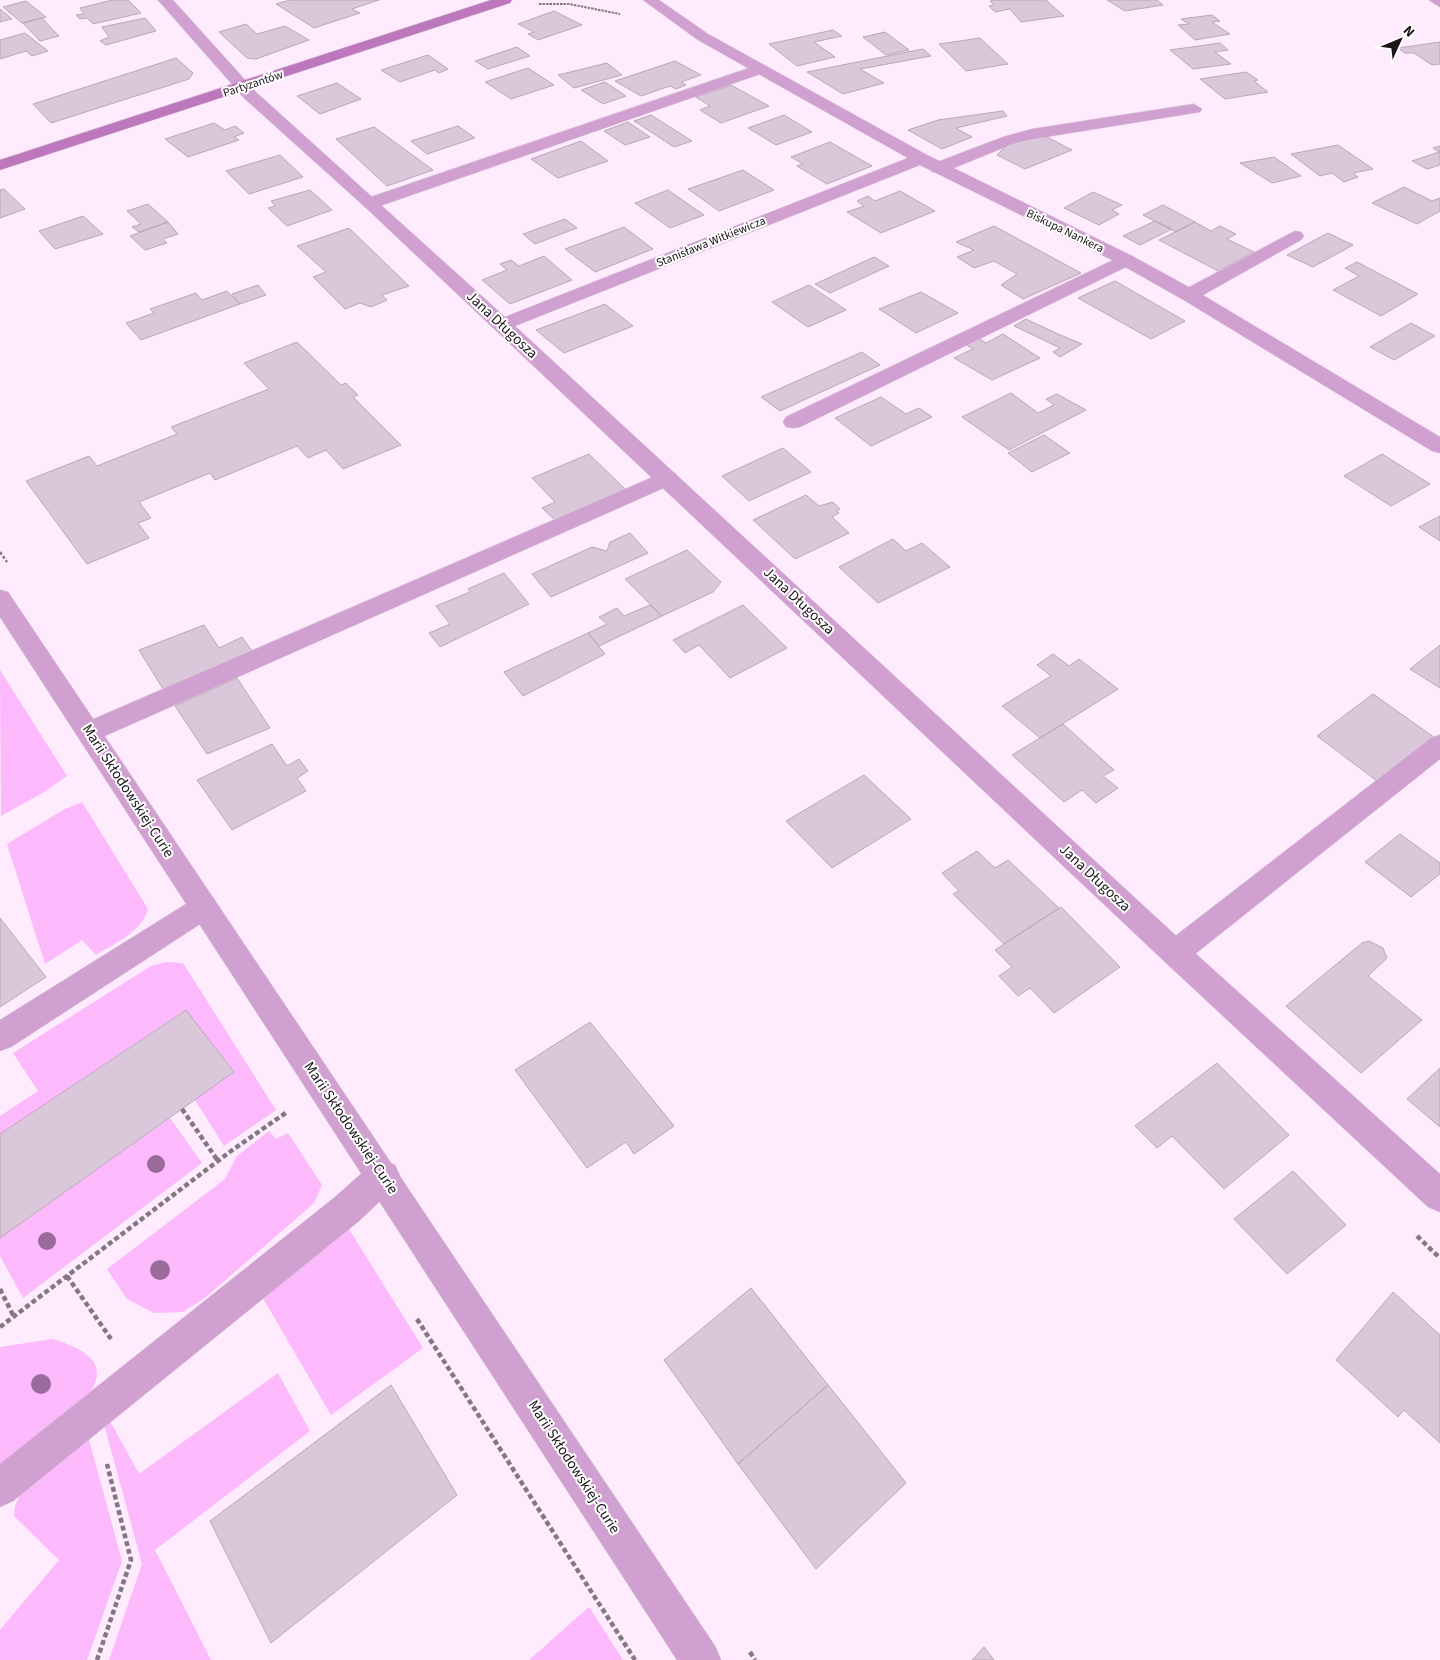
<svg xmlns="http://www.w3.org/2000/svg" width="1440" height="1660" viewBox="0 0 1440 1660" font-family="'Source Sans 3',sans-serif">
  <rect width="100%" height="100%" fill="#feebfd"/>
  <path fill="#fcb9fc" d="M0,670L67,776L44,792L1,816Z
    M82,802L148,909C141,933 116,942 96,955L82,940L45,964L7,844L63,810Z
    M166,962L183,963L276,1110L224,1146L195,1100L234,1071L185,1010L0,1134V1116L38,1091L13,1053L151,966Z
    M170,1118L202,1163L23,1298L0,1256V1238Z
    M269,1131L276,1139L288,1133L322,1185L314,1203L206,1297L183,1312L154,1313L127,1299L107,1269L225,1179L237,1156Z
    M347,1226L423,1348L331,1415L260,1293Z
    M53,1339C83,1349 113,1362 87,1397L0,1468V1347Z
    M278,1373L310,1431L155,1550L211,1660H109L142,1564L104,1424L109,1419L139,1474Z
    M88,1436L122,1561L87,1660H0V1630L59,1560L14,1516L15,1506L20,1494Z
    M589,1607L623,1660H529Z"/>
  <path fill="#dac7d9" stroke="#b9a8b8" d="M112,0H128L141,13L93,24L87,18L80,19L76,15L84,14L80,8Z
    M290,0H379L352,9L360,13L314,28L276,4Z
    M1046,0L1064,16L1021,22L1010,9L995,12L989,6L994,5L990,1L994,0Z
    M1107,0H1157L1163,5L1125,11Z
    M26,1L46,17L22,23L3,7Z
    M0,9L12,19L0,22Z
    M554,11L582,25L538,40L528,34L534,32L518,24Z
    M1212,15L1220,21L1212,22L1230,34L1195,40L1178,25L1189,24L1181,19Z
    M42,18L53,30L59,36L40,41L23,23Z
    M145,18L156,31L106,45L100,41L109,37L102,27Z
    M246,24L257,34L285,26L309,40L256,59L247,58L219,32Z
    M833,30L842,36L814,42L835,57L797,66L769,44Z
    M885,32L909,50L886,55L863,37Z
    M25,33L48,51L32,56L26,51L0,59V40Z
    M980,38L1008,64L966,71L939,44Z
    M1440,42V64L1432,65L1414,53H1405L1398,48Z
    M1220,43L1228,50L1215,52L1231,64L1193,69L1170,50Z
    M517,47L530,56L488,69L475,61Z
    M923,49L931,56L860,69L884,83L843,94L807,72Z
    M428,55L448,69L439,73L435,70L400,82L381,70Z
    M176,58L193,73L189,79L51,123L33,104Z
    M675,61L701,75L681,82L686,85L676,89L670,86L641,96L615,81Z
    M607,63L622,75L574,88L558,75Z
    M528,68L554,85L511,99L485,82Z
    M1246,72L1258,80L1254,81L1268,92L1225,99L1200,79Z
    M605,82L626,96L603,104L581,90Z
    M337,83L361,99L320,114L297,96Z
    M731,85L769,106L721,123L700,110L710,106L696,97Z
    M1003,111L1007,116L956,128L972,137L942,149L908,130L938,120Z
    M651,115L692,141L674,147L634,121Z
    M784,115L812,132L776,145L748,128Z
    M628,122L650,137L625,145L604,131Z
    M214,123L225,130L235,126L244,133L234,137L239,140L188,157L165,139Z
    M458,126L475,138L427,154L411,141Z
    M374,127L433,170L387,186L336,139Z
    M1035,135H1043L1072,150L1025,169L997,155L1006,146Z
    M581,141L608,161L558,178L531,159Z
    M830,142L872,166L827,184L797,166L803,164L791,157Z
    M1338,145L1373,169L1353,173L1358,177L1344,182L1332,173L1320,176L1291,154Z
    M1440,146V165L1427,169L1412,161L1439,152L1433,148Z
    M280,155L303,177L249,194L226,171Z
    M1274,157L1301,176L1272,183L1240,163Z
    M743,170L774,190L719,211L688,189Z
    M1404,187L1432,201L1440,198V211L1417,224L1372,203Z
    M4,189L25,209L0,218V190Z
    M310,190L332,210L287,226L268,208L275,206L271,201Z
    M668,190L704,215L670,228L635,203Z
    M900,191L935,211L881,233L847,212L864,206L857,201L868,196L875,201Z
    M1093,192L1122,205L1112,210L1119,214L1099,225L1064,208Z
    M148,204L168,222L139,232L132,227L141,224L127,211Z
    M1163,205L1195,222L1176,232L1143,215Z
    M83,216L103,234L55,249L39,231Z
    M565,219L577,228L535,244L523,234Z
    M1155,221L1172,229L1140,245L1123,236Z
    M168,222L178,234L163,239L167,243L145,250L130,236Z
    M1195,222L1211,231L1220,226L1236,234L1227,239L1254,252L1218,271L1159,240Z
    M994,226L1081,273L1023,299L1001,285L1017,274L994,261L974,268L957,257L974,250L956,242Z
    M624,227L653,249L595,272L565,249Z
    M349,228L409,286L382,295L387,300L371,307L360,303L345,309L313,277L326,272L297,246Z
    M1328,233L1353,245L1313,267L1287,255Z
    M544,256L572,280L510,304L482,280L507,270L500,264L511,260L519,266Z
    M874,257L889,266L830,293L815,284Z
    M1357,262L1418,294L1381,316L1333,290L1359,276L1345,268Z
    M1115,281L1185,321L1151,339L1078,298Z
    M258,285L266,295L240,304L232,294Z
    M809,285L846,310L808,327L772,302Z
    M227,291L240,304L141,340L126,323L154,313L150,309L196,293L202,300Z
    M921,292L958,313L916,333L879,309Z
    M605,304L633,326L564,353L536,330Z
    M1026,319L1058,334L1082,344L1060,357L1053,352L1060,348L1014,326Z
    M1411,323L1435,336L1394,360L1370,347Z
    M1003,334L1040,358L992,380L954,358L973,349L965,344L978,338L986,343Z
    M297,342L341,385L346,383L358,395L353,397L401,445L343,469L326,450L308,458L297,446L215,480L210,473L139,502L151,518L138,523L149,538L87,564L26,481L89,456L97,466L177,434L171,427L269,389L244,363Z
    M862,352L880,365L780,411L761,397Z
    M1011,393L1038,413L1054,405L1046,399L1057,394L1086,410L1009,450L962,417Z
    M881,397L906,414L919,408L932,417L871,446L835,418Z
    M1044,435L1070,453L1032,472L1008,453Z
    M783,448L811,472L749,501L722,476Z
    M589,454L625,489L555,520L542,508L555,502L532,478Z
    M1382,454L1430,484L1391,506L1344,476Z
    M806,495L819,506L833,502L840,509L836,511L839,513L832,517L849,533L795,559L753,520Z
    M1440,516V541L1419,527Z
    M630,533L648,553L551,597L532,574L592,547L607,551L610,542Z
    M893,539L906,551L922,543L950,567L878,603L839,567Z
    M687,550L721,582L713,592L662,616L625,579Z
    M504,573L529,604L440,647L429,633L450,624L436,606L470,592L468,589Z
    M650,605L662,616L599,646L588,633L607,624L599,617L617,608L624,616Z
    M743,605L787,648L730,678L699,645L685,653L673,640Z
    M204,625L219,648L242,637L252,651L163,689L139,650Z
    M588,633L605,654L523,696L504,672Z
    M1440,645V688L1410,669Z
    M1053,654L1069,666L1079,659L1118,689L1040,738L1002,706L1051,676L1037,665Z
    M237,678L270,728L207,754L175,706Z
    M1373,694L1435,738L1377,781L1317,736Z
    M1063,724L1114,770L1103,776L1118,788L1096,803L1082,790L1064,802L1012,755Z
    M272,744L287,766L299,759L308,771L297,778L306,791L232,830L197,780Z
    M864,775L911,819L832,868L786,821Z
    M1400,834L1440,863V874L1411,897L1365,862Z
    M977,851L995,868L1008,860L1059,908L1004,944L953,894L959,891L942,873Z
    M1061,907L1120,967L1054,1013L1030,988L1018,996L999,976L1012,967L995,950Z
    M0,918L46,977L0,1007Z
    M1369,941L1383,948L1387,958L1368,976L1422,1020L1361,1073L1286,1006L1362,943Z
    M186,1010L234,1072L0,1238V1134Z
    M590,1022L674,1126L634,1154L626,1142L587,1168L515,1070Z
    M1217,1063L1289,1135L1224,1189L1172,1136L1157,1148L1135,1126Z
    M1440,1068V1127L1407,1099Z
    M1293,1171L1346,1225L1287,1274L1234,1219Z
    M751,1288L828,1385L738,1464L664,1360Z
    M1393,1292L1440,1335V1443L1404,1410L1398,1417L1336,1360Z
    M391,1385L457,1495L271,1643L210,1521Z
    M828,1385L906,1483L816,1569L738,1464Z
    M984,1647L994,1660H972Z"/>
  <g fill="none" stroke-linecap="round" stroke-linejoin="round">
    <defs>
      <path id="lane" d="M761,64L769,69L766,72L377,207H365L362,203L365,199Z
        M1194,104L1202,109L1200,112L1033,139L1015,143L944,172H932L930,168L932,164L1003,137L1032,129Z
        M1295,231L1301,232L1304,236L1301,240L1196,299H1182L1180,295L1182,291Z
        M1126,254L1132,256L1135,260L1132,264L800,427L793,428L786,427L783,422L786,417Z
        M667,471L675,473L678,478L675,483L98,739L89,742L80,739L76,732L80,725Z
        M1440,735V759L1185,962L1175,966L1165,962L1160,953L1165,944L1431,738Z
        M204,895L214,899L218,907L214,915L11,1047L0,1051V1020L194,899Z
        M383,1160L395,1165L400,1176L395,1187L359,1221L13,1501L0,1507V1464L335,1197L371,1165Z"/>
      <path id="street" d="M158,0H173L257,93L505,317L908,158L698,40L643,0H659L708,34L927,155L1132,256L1196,291L1440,437V453L1432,451L1182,299L1120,264L920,165L515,326L1185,944L1440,1174V1212L1428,1207L1165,962L365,207L245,99Z
        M1429,0H1440V7Z
        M0,590L8,592L715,1646L721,1660H677L0,617Z"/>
      <path id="secondary" d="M491,0H512L510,3L0,170V160Z"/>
    </defs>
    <use href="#lane" stroke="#dac9d9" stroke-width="1"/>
    <use href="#street" stroke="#dac9d9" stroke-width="1"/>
    <use href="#secondary" stroke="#dac9d9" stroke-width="1"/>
    <path stroke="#827782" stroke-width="2" stroke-dasharray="2.5 1" stroke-linecap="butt" d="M539,4H569L620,14"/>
    <path stroke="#827782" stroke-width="2.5" stroke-dasharray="3 2" stroke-linecap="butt" d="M0,552L7,562"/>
    <path stroke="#827782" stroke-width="4.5" stroke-dasharray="5 3" stroke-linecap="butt" d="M182,1109L218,1161
      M1417,1236L1440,1258
      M67,1276L111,1339
      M0,1289L14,1317
      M417,1319L635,1660
      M0,1327L231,1151L287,1112
      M750,1652L755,1660
      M97,1660L131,1560L107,1464"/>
    <use href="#lane" fill="#d0a0d0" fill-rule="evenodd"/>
    <use href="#street" fill="#d0a0d0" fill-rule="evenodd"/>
    <use href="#secondary" fill="#bd77bd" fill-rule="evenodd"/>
  </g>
  <g fill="#996b9a">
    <circle cx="156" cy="1164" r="9"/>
    <circle cx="47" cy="1241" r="9"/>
    <circle cx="160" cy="1270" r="10"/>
    <circle cx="41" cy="1384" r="10"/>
  </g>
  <g text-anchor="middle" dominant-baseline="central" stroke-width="4" stroke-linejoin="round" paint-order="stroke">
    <g font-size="12" fill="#1b151b" stroke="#fff">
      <text transform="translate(253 84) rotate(-18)">Partyzantów</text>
      <text transform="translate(1065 231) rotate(26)">Biskupa Nankera</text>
      <text transform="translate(711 242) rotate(-22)">Stanisława Witkiewicza</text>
    </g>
    <g font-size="15" fill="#1b151b" stroke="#fff">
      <text transform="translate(502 325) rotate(43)">Jana Długosza</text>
      <text transform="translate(799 601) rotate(43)">Jana Długosza</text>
      <text transform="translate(128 791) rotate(57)">Marii Skłodowskiej-Curie</text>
      <text transform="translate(1095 878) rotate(43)">Jana Długosza</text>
      <text transform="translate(351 1128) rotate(56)">Marii Skłodowskiej-Curie</text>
      <text transform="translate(574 1467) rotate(57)">Marii Skłodowskiej-Curie</text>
    </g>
  </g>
  <g transform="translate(1400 40) rotate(46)" stroke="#ffffff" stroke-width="4" paint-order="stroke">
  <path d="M0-4L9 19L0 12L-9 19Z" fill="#1b151b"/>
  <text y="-8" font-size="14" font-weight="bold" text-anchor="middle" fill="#1b151b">N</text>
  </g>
</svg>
